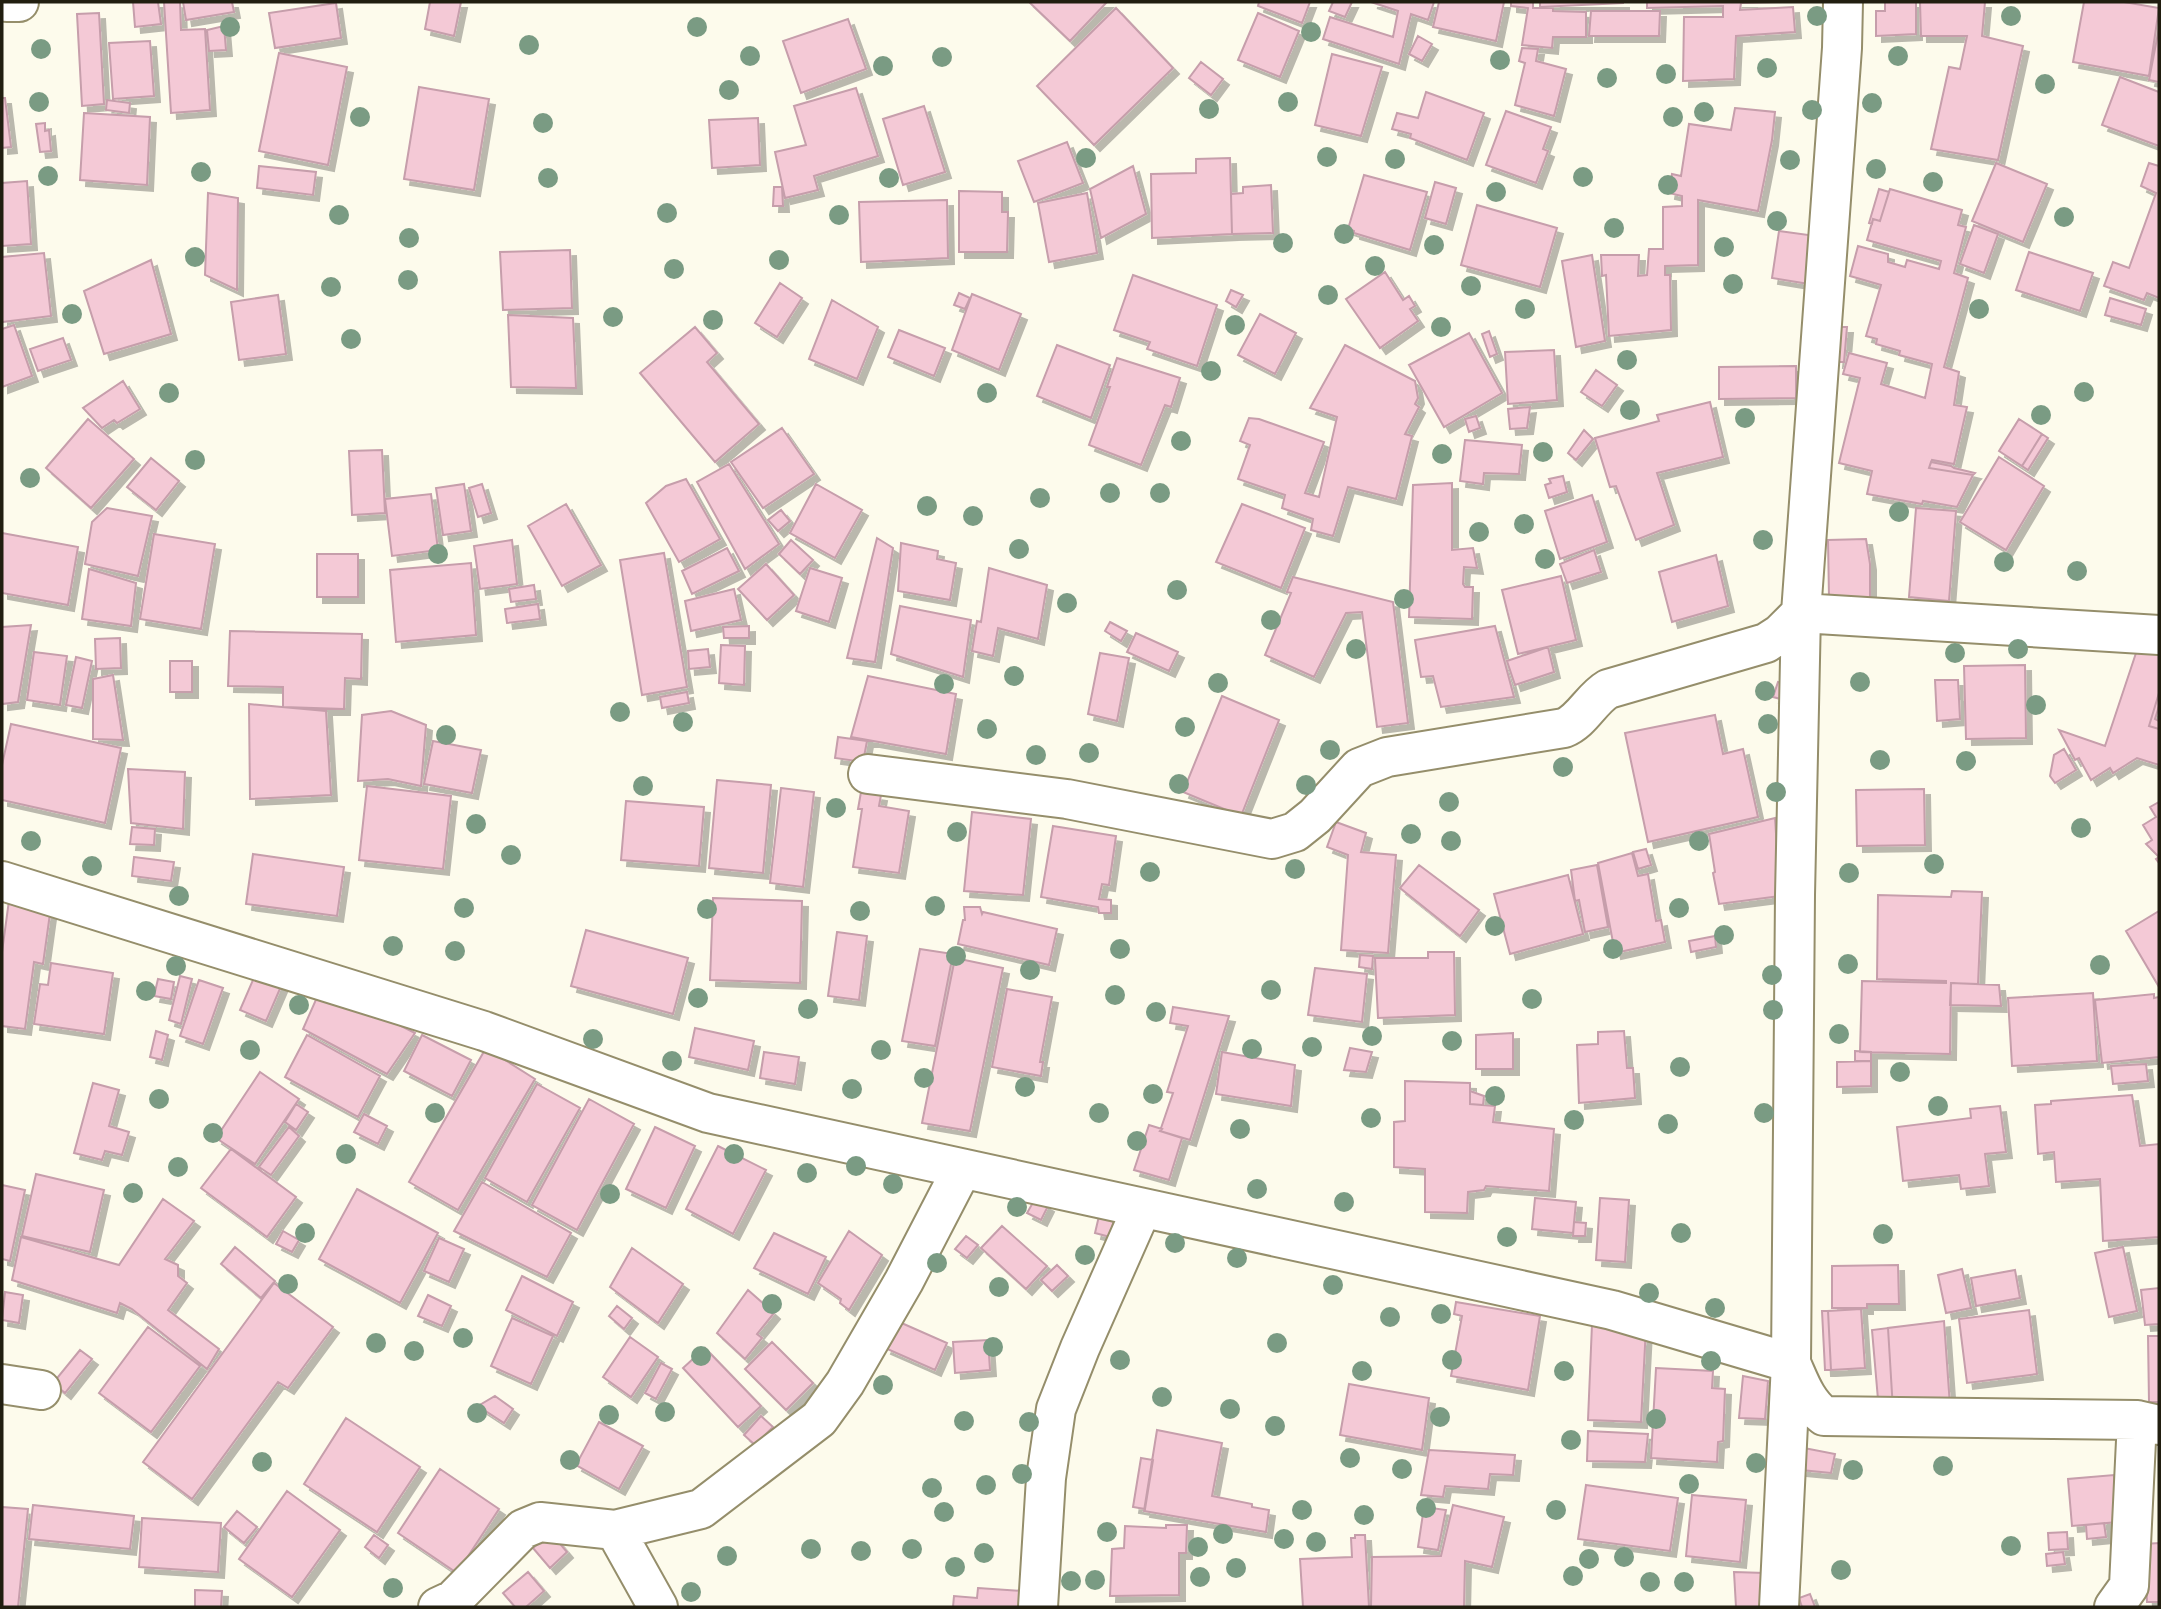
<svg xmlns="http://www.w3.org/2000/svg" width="2161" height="1609" viewBox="0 0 2161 1609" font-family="Barlow,sans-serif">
  <defs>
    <filter id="shadow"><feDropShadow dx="6" dy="6" stdDeviation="0" flood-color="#0004"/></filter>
  </defs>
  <rect width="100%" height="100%" fill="#fdfbec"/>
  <path fill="#f4c9d6" stroke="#c69eab" stroke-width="2" filter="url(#shadow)" d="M133,2H158L161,24L135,27Z
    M164,2H180L181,30L205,29L210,110L171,113Z
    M183,2H232L234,12L186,20Z
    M430,2H461L454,36L425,29Z
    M1029,2H1107L1070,41Z
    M1259,2H1310L1302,23L1258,6Z
    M1333,2H1352L1345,17L1329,11Z
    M1371,2H1434L1428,20L1411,14L1399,64L1323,39L1330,17L1393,37L1398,11Z
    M1439,2H1504L1496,41L1433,27Z
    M1511,2H1533V8H1553V11L1586,12V37H1553L1552,48L1522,45L1528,8L1511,6Z
    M1540,2H1623V3L1540,7Z
    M1647,2H1783L1741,3L1740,10L1793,7L1795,32L1736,36L1734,79L1683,81L1684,17H1723V6L1647,8Z
    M1885,2H1916V34L1876,36V11H1885Z
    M1920,2H1985L1982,36L2023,46L1998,160L1931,149L1949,67L1960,69L1967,36H1921Z
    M2084,2H2124L2159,8L2149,76L2073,62Z
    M336,3L341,38L275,48L269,13Z
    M1116,8L1173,68L1094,145L1037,86Z
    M1591,11H1660L1659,36H1589Z
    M99,13L104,104L82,106L77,14Z
    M1258,13L1299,31L1280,77L1238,60Z
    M848,19L866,69L801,93L783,41Z
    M224,26L226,50L209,51L207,30Z
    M2159,28V82L2149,80Z
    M1418,36L1432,44L1422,61L1409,54Z
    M150,41L154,96L113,99L109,43Z
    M1522,48L1538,49L1536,61L1566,69L1554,116L1515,105L1525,63L1519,61Z
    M279,53L347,67L328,165L259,151Z
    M1332,54L1382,67L1361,136L1315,125Z
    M1201,62L1223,79L1211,95L1189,78Z
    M2120,77L2159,92V146L2102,125Z
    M419,87L489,99L474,190L404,179Z
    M856,88L878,156L814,176L818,190L785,198L775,152L806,145L794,106Z
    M1426,92L1484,113L1467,160L1410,138L1411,134L1392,129L1397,113L1418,118Z
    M2,98H5L11,147L2,148Z
    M107,100L130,103L129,113L106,110Z
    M924,106L945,172L903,185L883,119Z
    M1735,108L1775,112L1772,140L1758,211L1698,200V265L1665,266V275H1670L1671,330L1609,336L1606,275L1602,276L1601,255H1639L1638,276L1647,275L1649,249H1663V207L1682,206V196L1669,193L1672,174L1681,176L1689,124L1731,130Z
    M1506,111L1551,127L1543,149L1548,151L1536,183L1486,165Z
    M84,113L150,117L147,185L80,180Z
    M758,118L760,165L712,168L709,120Z
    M45,123V131L49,130L51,151L40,152L36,124Z
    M1067,142L1083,183L1034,202L1018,161Z
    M1230,158L1232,234L1152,238L1151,174L1196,173V159Z
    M1996,163L2047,184L2023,242L1972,221Z
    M2149,163L2159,166V298L2147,293L2144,300L2104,286L2113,262L2129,268L2156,193L2141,186Z
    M259,166L316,172L313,195L257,188Z
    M1133,166L1146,214L1101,238L1090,189Z
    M1364,175L1427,192L1410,250L1354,233V231L1348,229Z
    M27,181L31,244L2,246V183Z
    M1435,182L1456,188L1446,224L1425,218Z
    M1271,185L1273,233L1232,234L1231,194L1243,193V187Z
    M774,187H782L783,206H773Z
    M1879,189L1889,192L1880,221L1873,219L1872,224L1869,223Z
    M1890,189L1962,210L1958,225L1966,227L1954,273L1968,278L1944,367L1959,372L1954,405L1967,407L1954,464L1932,460L1929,468L1973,475L1957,507L1923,501L1922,504L1867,494L1872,471L1839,463L1860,378L1843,374L1849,353L1887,363L1881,384L1925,398L1932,364L1899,355L1900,351L1876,344L1877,339L1866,336L1881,285L1850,276L1858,246L1888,254V262L1905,267L1907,260L1939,269L1941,261L1867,240L1873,219L1880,221Z
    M959,191L1002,192V212H1008L1007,252H959Z
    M208,193L238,198L237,290L205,275Z
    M1087,193L1097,253L1049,262L1038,203Z
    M947,200L948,258L861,262L859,202Z
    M1477,205L1557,228L1540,287L1461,265Z
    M1974,225L1998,234L1984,273L1960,264Z
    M1779,231L1816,236L1809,284L1772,278Z
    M570,250L572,308L503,310L500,252Z
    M2029,252L2093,273L2080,311L2016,290Z
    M44,253L51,316L2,322V257Z
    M1592,255L1605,341L1576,347L1562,261Z
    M151,260L171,334L104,354L84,291Z
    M1385,272L1403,300L1409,296L1415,306L1410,309L1418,321L1380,348L1346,299Z
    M1133,275L1217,305L1197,366L1147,349L1150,342L1114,330Z
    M780,283L802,298L777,337L755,323Z
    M1231,290L1243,295L1236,307L1226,301Z
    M959,293L970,298L965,309L954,305Z
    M972,294L1021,314L999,370L952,350Z
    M278,295L286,354L239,360L231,302Z
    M2110,298L2146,309L2141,325L2105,315Z
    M832,300L878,327L857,379L809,359Z
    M1260,314L1296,333L1275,374L1238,355Z
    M508,315L573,318L576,388L511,387Z
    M14,325L32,376L2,387V329Z
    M695,327L717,353L707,362L759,424L715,462L640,373Z
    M1840,327H1847L1844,362H1837Z
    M899,330L945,348L934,376L888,357Z
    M1489,331L1497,354L1490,357L1482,334Z
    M1469,333L1502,393L1444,427L1409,365Z
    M63,338L71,360L38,371L30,349Z
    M1057,345L1110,365L1091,418L1037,396Z
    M1345,345L1415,381L1418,398L1415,404L1419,407L1405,434L1412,436L1396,499L1348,487L1333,536L1311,530L1313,519L1282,508L1285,495L1238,479L1250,445L1240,441L1249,418L1259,419L1324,442L1305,493L1319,497L1337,417L1310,408Z
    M1554,350L1557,400L1508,404L1505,352Z
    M1117,358L1180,378L1171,407L1165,405L1141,465L1089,445L1110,387H1107Z
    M1796,366V398L1719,399V367Z
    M1596,370L1617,385L1602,406L1581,392Z
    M123,381L140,409L117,423L114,420L102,428L83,408Z
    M1710,402L1723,457L1657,473L1674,525L1636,540L1616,486L1610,487L1595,438L1659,421L1657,415Z
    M1530,407L1527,428L1510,429L1508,409Z
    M1476,416L1480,428L1469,432L1465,419Z
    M88,419L134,459L91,508L46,468Z
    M2019,419L2042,434L2022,466L1999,451Z
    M782,428L814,474L763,508L731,462Z
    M1584,430L1593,439L1576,460L1568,453Z
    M2042,434L2048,438L2028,470L2022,466Z
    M1465,440L1522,445L1519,474L1484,473L1483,484L1460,481Z
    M382,450L385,513L352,515L349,451Z
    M1999,457L2044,486L2006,550L1960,522Z
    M151,458L179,481L156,510L127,487Z
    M1931,462L1951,466L1954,468L1975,473L1973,475L1929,468Z
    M729,464L779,544L745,569L697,482Z
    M1563,476L1567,492L1549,498L1545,485L1551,483L1549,479Z
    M686,479L720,539L679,562L646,503L666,486Z
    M1452,483V550L1473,548L1477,568L1464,567L1463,584L1465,587H1473L1472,619L1409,617L1413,485Z
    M464,484L471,531L443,535L436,488Z
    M482,484L491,513L478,517L469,488Z
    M816,484L862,510L835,558L790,533Z
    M431,494L438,550L392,556L385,499Z
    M1592,495L1607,542L1560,559L1545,511Z
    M566,504L601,565L562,586L528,526Z
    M1242,504L1305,528L1281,588L1216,562Z
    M107,508L152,516L138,576L85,564L92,522Z
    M1916,508L1956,511L1949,601L1909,597Z
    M781,510L790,521L778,531L768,520Z
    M2,533L78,547L68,605L2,593Z
    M154,534L215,544L201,629L140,619Z
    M877,538L893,548L875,662L847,658Z
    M1866,539L1870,564V598H1829L1828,540Z
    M512,540L517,584L480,589L474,546Z
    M791,540L813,560L800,574L779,554Z
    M901,543L938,551L937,559L956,563L950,600L898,591Z
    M727,548L739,571L692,594L682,571Z
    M1594,550L1601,572L1567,583L1560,564Z
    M664,553L687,687L642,695L620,560Z
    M317,554H358V597H317Z
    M1716,555L1728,606L1672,622L1659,572Z
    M471,563L476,635L396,642L390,570Z
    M766,564L794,595L767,620L738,589Z
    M810,568L842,578L829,622L796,611Z
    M989,568L1047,585L1038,639L998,628L993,656L972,651L977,621L981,622Z
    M89,569L136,583L131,626L82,619Z
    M1561,576L1576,640L1518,654L1502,590Z
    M1293,577L1393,602L1408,723L1377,727L1362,612L1346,613L1314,677L1265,655L1291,593L1287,592Z
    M534,585L536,599L511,602L509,589Z
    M734,589L741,620L691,631L685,601Z
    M538,604L540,619L507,623L505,609Z
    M900,606L971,620L963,677L891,654Z
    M1110,622L1127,631L1121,641L1105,631Z
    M31,625L18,702L2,704V627Z
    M749,626V638H724L723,627Z
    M1495,626L1514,697L1441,707L1433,676L1421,677L1415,640Z
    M230,631L362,634L361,679L345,678L344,709L283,707V687L228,686Z
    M1136,633L1178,652L1169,671L1127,652Z
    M120,638L121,668L96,669L95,639Z
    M2139,644L2159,646V693L2149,726L2159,729V765L2137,758L2113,773L2110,768L2091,780L2079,758L2075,760L2059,730L2105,746Z
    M721,645L745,646L744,685L719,683Z
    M1548,647L1554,672L1515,685L1507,661Z
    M708,649L710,667L689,669L688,651Z
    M34,652L67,656L60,705L27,700Z
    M1100,653L1129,658L1117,721L1088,714Z
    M76,657L92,661L82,708L66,705Z
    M170,661H192V692H170Z
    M2025,665L2026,738L1966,739L1964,666Z
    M113,675L123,740L93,739V679Z
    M868,676L956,694L946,754L851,737Z
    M1935,680H1958L1960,719L1937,721Z
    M1778,682L1789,685L1784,700L1773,697Z
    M687,692L689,703L662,708L660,697Z
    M2159,693V706L2155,719L2159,721V729L2149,726Z
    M1222,696L1279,720L1241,816L1183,792Z
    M249,704L326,711L331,795L250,799Z
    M391,711L426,725L421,786L388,779L358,781L362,715Z
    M1715,715L1723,754L1743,749L1758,817L1648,842L1625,733Z
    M11,724L121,748L105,823L2,800V765Z
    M838,737L867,741L863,762L835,758Z
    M433,741L481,750L472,793L424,784Z
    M2064,749L2076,770L2055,783L2050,776L2054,755Z
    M128,769L185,772L183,829L131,823Z
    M717,780L771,785L763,873L709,868Z
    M367,786L451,796L443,869L359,860Z
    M781,788L814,792L803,887L770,883Z
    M1924,789L1925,845L1857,846L1856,790Z
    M861,792L881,795L879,806L909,811L899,873L853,867L862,809H858Z
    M626,801L704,807L699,866L621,860Z
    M2159,802V863L2156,859L2159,857L2146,844L2152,840L2143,825L2156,817L2150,807Z
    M972,812L1031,819L1023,895L964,891Z
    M1775,818L1780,896L1719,904L1713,873L1715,872L1709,834Z
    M1336,822L1366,833L1361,852L1396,855L1388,953L1341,950L1348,855L1327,847Z
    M1053,826L1116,836L1109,885L1102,884L1099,899L1111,900V913H1099L1098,907L1041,897Z
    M132,827L155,829L154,845L130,844Z
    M1646,849L1651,865L1638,869L1633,852Z
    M1632,853L1638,876L1648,874L1656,921L1661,920L1665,942L1615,953L1598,863Z
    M253,854L344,867L337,916L246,904Z
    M134,857L174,862L171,881L132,876Z
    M1419,865L1479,910L1460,936L1400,888Z
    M1597,865L1608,927L1585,932L1579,900L1575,901L1571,870Z
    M1568,875L1583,934L1510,954L1494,894Z
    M1952,891L1982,892L1978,984L1951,983L1950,1054L1860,1052L1862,981L1946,983V981L1877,979L1878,895L1951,897Z
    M10,893L52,899L43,964L34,962L25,1029L2,1026V952Z
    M713,898L802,901L800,983L710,980Z
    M964,907H980L982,914L983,912L1057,929L1049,965L958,944L963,920H965Z
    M2159,911V987L2126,931Z
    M586,930L688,958L673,1014L571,986Z
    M837,932L867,936L859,1000L828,996Z
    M1715,936L1716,947L1691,952L1689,941Z
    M920,949L953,954L935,1046L902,1041Z
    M1428,952H1454L1455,1015L1378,1018L1375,958H1428Z
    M1360,955L1373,956L1372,969L1359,967Z
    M955,958L1003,968L970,1131L922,1123Z
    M51,963L113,973L104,1034L34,1024L40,984L48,985Z
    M1315,968L1367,974L1362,1022L1308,1015Z
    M256,973L282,984L266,1021L240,1010Z
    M180,976L192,979L181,1024L169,1020Z
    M158,979L174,982L171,999L154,996Z
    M199,980L223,988L203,1044L180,1036Z
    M1951,983L1999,985L2001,1006L1950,1005Z
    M322,986L415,1033L387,1074L303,1029Z
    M1007,989L1052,997L1040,1062H1043L1041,1076L992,1067Z
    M2093,993L2097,1061L2012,1066L2008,998Z
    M2154,994V998L2159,997V1057L2102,1063L2095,1000Z
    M1173,1007L1229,1016L1190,1140L1160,1131L1173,1093L1167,1092L1188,1026L1170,1023Z
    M695,1028L754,1041L748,1070L689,1057Z
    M156,1031L168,1035L162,1060L150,1057Z
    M1624,1031L1627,1068H1633L1635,1098L1579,1103L1577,1045L1598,1044V1032Z
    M1513,1033V1069H1476V1035Z
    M307,1035L380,1076L358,1117L285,1077Z
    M422,1035L471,1060L452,1096L404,1071Z
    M486,1048L535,1079L458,1210L409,1182Z
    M1350,1048L1372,1052L1366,1072L1344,1070Z
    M1855,1051L1871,1052V1061H1855Z
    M764,1052L799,1057L795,1084L760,1078Z
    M1222,1052L1295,1065L1291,1106L1216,1094Z
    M1871,1061V1086L1837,1087V1062Z
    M2146,1064L2148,1081L2113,1084L2111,1066Z
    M260,1072L299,1099L255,1164L216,1138Z
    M1405,1081L1470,1083V1104L1495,1106L1493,1122L1554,1129L1549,1191L1486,1186L1484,1190L1468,1192L1467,1213L1425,1212V1169L1394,1167V1122L1405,1121Z
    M93,1083L119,1090L109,1126L129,1132L122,1155L105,1151L102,1160L74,1153Z
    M537,1084L580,1108L527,1202L485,1178Z
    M1470,1091L1484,1096L1483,1105L1470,1104Z
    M2132,1095L2140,1146L2159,1144V1237L2103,1241L2100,1179L2056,1182L2054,1152L2038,1154L2035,1105L2051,1104V1101Z
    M589,1099L634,1124L577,1230L532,1205Z
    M296,1104L308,1112L296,1130L285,1122Z
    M2000,1106L2006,1152L1985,1154L1989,1186L1961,1189L1959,1175L1903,1181L1897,1127L1971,1118L1970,1109Z
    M364,1114L387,1126L378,1144L354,1132Z
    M1149,1125L1162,1129L1160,1131L1182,1138L1169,1180L1134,1170Z
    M289,1127L299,1136L271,1175L259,1167Z
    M655,1127L695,1146L666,1208L626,1189Z
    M718,1146L766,1170L733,1234L686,1209Z
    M231,1149L296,1197L267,1237L201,1188Z
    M36,1174L104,1190L90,1252L22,1236Z
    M482,1182L571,1233L547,1277L454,1231Z
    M2,1185L25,1190L10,1261L2,1259Z
    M357,1189L438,1233L400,1303L319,1259Z
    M1535,1198L1576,1202L1573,1233L1532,1229Z
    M1600,1198L1629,1200L1625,1262L1596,1260Z
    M163,1199L194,1221L165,1259L178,1265V1276L187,1283L168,1310L219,1349L207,1369L132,1309L120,1303L117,1313L12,1280L21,1237L119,1265Z
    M1035,1199L1048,1206L1041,1220L1027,1213Z
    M1099,1216L1114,1219L1110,1237L1095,1233Z
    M1574,1222L1586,1223L1585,1236H1573Z
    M1002,1226L1047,1266L1026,1289L981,1248Z
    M283,1231L299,1240L292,1252L276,1244Z
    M849,1231L882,1255L849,1310L840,1303L841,1299L818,1283Z
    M774,1233L826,1257L808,1294L754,1268Z
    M966,1236L978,1245L967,1258L955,1249Z
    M439,1238L464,1249L449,1282L424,1271Z
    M235,1247L275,1281L261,1298L221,1264Z
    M2123,1247L2137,1311L2109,1317L2095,1253Z
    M632,1248L683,1284L658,1323L610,1287Z
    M1057,1265L1068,1276L1052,1291L1041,1280Z
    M1898,1265L1899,1304H1867V1308H1832V1266Z
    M1962,1269L1971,1308L1946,1313L1938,1275Z
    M2015,1270L2020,1298L1976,1306L1971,1278Z
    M522,1276L573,1302L557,1336L506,1310Z
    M274,1283L333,1327L288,1388L278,1382L192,1499L143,1462Z
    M2159,1288V1324L2145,1325L2141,1290Z
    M748,1290L774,1313L757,1334L762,1338L745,1359L717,1333Z
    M5,1292L23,1295L19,1323L2,1320Z
    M428,1295L451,1306L442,1326L418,1316Z
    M1456,1302L1540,1316L1528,1390L1451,1376L1462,1316L1454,1314Z
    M617,1306L632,1318L624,1329L609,1316Z
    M1861,1309L1865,1368L1831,1370L1828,1311Z
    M2029,1310L2037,1374L1967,1383L1959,1319Z
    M1822,1311H1828L1831,1370H1825Z
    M512,1318L553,1336L531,1384L491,1366Z
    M897,1321L947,1343L935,1370L885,1348Z
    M1944,1321L1950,1406L1893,1410L1888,1328Z
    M1592,1324L1646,1327L1641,1422L1588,1420Z
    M148,1327L200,1366L151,1432L99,1393Z
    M1888,1328L1893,1410L1879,1411L1872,1330Z
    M2148,1336H2159V1402H2149Z
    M630,1337L658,1357L631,1397L603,1377Z
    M988,1340L990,1370L955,1373L953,1342Z
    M772,1342L813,1383L786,1410L745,1369Z
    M705,1348L761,1406L738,1427L683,1368Z
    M80,1350L92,1359L65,1393L53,1383Z
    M661,1363L672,1369L656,1399L645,1393Z
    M1656,1368L1713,1371L1712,1388L1725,1389L1723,1441L1718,1442L1717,1462L1651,1458Z
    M1743,1376L1768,1381L1765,1419L1739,1418Z
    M1349,1384L1429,1398L1422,1450L1340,1435Z
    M495,1396L513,1409L504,1423L478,1406Z
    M761,1416L773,1427L755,1445L744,1435Z
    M346,1418L420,1467L377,1532L304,1484Z
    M599,1422L643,1446L619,1489L576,1465Z
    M1157,1430L1222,1443L1212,1496L1252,1504V1507L1269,1510L1266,1532L1144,1511Z
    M1588,1431L1648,1434L1645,1462L1587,1461Z
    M1804,1448L1835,1454L1831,1473L1801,1470Z
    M1429,1450L1515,1455L1513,1475L1490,1474L1488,1489L1445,1486L1443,1497L1421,1495Z
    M1141,1458L1153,1460L1145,1509L1133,1507Z
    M440,1469L499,1509L457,1573L398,1533Z
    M2114,1475L2118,1522L2072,1526L2068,1479Z
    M1586,1485L1678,1498L1670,1551L1578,1539Z
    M287,1491L340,1530L292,1597L239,1559Z
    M1692,1495L1746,1500L1740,1562L1686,1556Z
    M33,1505L134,1516L130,1549L29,1539Z
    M1453,1505L1504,1517L1492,1567L1465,1561L1464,1607H1371L1372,1557L1441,1556Z
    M2,1507L28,1509L18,1607H2Z
    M1424,1507L1446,1510L1438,1550L1418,1547Z
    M237,1511L257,1527L244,1543L224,1527Z
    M142,1518L221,1523L218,1572L139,1567Z
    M2104,1523L2106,1537L2087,1539L2086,1525Z
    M1166,1525H1187L1186,1553H1179V1595L1110,1596L1112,1549L1124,1548L1125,1526L1166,1528Z
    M2067,1532L2068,1549L2049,1550L2048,1533Z
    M551,1533L567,1552L550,1568L533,1548Z
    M374,1535L388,1545L379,1558L365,1547Z
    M1355,1535H1365L1369,1607H1303L1300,1559L1352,1557L1351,1538H1355Z
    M2159,1543V1602H2147L2144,1544Z
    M2063,1552L2065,1564L2047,1566L2046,1554Z
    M528,1572L544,1591L526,1607H515L503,1593Z
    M1734,1572L1765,1573L1763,1607H1736Z
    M978,1588L1023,1591L1022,1607H953L954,1596L977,1598Z
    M195,1590L222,1591L221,1607H195Z
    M1810,1594L1815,1607H1802L1799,1598Z"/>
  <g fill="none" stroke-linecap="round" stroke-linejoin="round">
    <defs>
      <path id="street" d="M7,2H19
        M868,774L1067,799L1272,839L1295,832L1315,816L1359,768L1387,757L1564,728C1582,721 1591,699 1608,689L1766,643L1780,634L1801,613L2159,635
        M2,881L484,1031L708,1113L1612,1310L1791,1363C1800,1383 1806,1402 1824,1416L2137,1420L2159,1425
        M2,1384L41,1390
        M615,1530L658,1607
        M438,1607L453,1600L523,1529L540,1522L615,1530L701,1509L819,1419L845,1383L904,1281L962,1169
        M1038,1607L1046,1478L1056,1409L1080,1348L1142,1208
        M1779,1607L1791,1363L1795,895L1801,613L1842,48L1843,2
        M2114,1607L2129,1586L2137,1420"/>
    </defs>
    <use href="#street" stroke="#958e6b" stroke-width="42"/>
    <use href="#street" stroke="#fff" stroke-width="38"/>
  </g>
  <g fill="#7a9b83">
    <circle cx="1817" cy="16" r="10"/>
    <circle cx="2011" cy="16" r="10"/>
    <circle cx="230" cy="27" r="10"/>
    <circle cx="697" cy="27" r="10"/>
    <circle cx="1311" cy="32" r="10"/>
    <circle cx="529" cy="45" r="10"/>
    <circle cx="41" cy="49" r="10"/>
    <circle cx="750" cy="56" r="10"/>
    <circle cx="1898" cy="56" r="10"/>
    <circle cx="942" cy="57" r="10"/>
    <circle cx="1500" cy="60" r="10"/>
    <circle cx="883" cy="66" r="10"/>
    <circle cx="1767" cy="68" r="10"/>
    <circle cx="1666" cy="74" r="10"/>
    <circle cx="1607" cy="78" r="10"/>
    <circle cx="2045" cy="84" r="10"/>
    <circle cx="729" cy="90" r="10"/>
    <circle cx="39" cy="102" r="10"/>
    <circle cx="1288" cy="102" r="10"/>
    <circle cx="1872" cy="103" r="10"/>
    <circle cx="1209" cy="109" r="10"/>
    <circle cx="1812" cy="110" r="10"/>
    <circle cx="1704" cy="112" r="10"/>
    <circle cx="360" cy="117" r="10"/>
    <circle cx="1673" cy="117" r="10"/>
    <circle cx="543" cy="123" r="10"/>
    <circle cx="1327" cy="157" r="10"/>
    <circle cx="1086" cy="158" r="10"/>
    <circle cx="1395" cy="159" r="10"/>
    <circle cx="1790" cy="160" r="10"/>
    <circle cx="1876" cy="169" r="10"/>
    <circle cx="201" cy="172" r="10"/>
    <circle cx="48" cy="176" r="10"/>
    <circle cx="1583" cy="177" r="10"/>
    <circle cx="548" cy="178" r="10"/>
    <circle cx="889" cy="178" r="10"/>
    <circle cx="1933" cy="182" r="10"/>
    <circle cx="1668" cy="185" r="10"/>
    <circle cx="1496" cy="192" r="10"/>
    <circle cx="667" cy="213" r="10"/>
    <circle cx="339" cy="215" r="10"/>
    <circle cx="839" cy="215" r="10"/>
    <circle cx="2064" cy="217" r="10"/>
    <circle cx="1777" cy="221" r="10"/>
    <circle cx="1614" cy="228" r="10"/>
    <circle cx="1344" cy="234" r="10"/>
    <circle cx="409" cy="238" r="10"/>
    <circle cx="1283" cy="243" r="10"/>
    <circle cx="1434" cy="245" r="10"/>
    <circle cx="1724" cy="247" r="10"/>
    <circle cx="195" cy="257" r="10"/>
    <circle cx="779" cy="260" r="10"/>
    <circle cx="1375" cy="266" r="10"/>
    <circle cx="674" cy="269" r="10"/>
    <circle cx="408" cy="280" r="10"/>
    <circle cx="1733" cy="284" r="10"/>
    <circle cx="1471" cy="286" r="10"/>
    <circle cx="331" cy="287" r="10"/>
    <circle cx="1328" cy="295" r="10"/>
    <circle cx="1525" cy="309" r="10"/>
    <circle cx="1979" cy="309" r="10"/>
    <circle cx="72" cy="314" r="10"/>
    <circle cx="613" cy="317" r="10"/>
    <circle cx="713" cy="320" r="10"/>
    <circle cx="1235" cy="325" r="10"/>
    <circle cx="1441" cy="327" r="10"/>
    <circle cx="351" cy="339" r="10"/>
    <circle cx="1627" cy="360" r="10"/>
    <circle cx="1211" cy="371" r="10"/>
    <circle cx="2084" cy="392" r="10"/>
    <circle cx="169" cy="393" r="10"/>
    <circle cx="987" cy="393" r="10"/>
    <circle cx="1630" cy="410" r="10"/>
    <circle cx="2041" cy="415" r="10"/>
    <circle cx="1745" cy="418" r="10"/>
    <circle cx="1181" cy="441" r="10"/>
    <circle cx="1543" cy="452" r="10"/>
    <circle cx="1442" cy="454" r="10"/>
    <circle cx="195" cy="460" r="10"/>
    <circle cx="30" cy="478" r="10"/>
    <circle cx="1110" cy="493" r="10"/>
    <circle cx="1160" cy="493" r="10"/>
    <circle cx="1040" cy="498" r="10"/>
    <circle cx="927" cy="506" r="10"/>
    <circle cx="1899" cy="512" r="10"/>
    <circle cx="973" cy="516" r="10"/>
    <circle cx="1524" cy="524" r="10"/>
    <circle cx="1479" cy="532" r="10"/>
    <circle cx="1763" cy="540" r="10"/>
    <circle cx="1019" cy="549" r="10"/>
    <circle cx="438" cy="554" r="10"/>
    <circle cx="1545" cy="559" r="10"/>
    <circle cx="2004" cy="562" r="10"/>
    <circle cx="2077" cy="571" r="10"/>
    <circle cx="1177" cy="590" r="10"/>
    <circle cx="1404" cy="599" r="10"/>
    <circle cx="1067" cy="603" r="10"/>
    <circle cx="1271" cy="620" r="10"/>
    <circle cx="1356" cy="649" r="10"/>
    <circle cx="2018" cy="649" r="10"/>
    <circle cx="1955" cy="653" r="10"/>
    <circle cx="1014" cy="676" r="10"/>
    <circle cx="1860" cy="682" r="10"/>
    <circle cx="1218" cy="683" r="10"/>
    <circle cx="944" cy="684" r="10"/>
    <circle cx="1765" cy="691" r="10"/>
    <circle cx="2036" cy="705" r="10"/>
    <circle cx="620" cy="712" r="10"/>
    <circle cx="683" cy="722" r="10"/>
    <circle cx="1768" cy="724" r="10"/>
    <circle cx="1185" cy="727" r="10"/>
    <circle cx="987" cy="729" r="10"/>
    <circle cx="446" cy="735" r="10"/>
    <circle cx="1330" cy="750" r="10"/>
    <circle cx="1089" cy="753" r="10"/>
    <circle cx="1036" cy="755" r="10"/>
    <circle cx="1880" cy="760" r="10"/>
    <circle cx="1966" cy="761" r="10"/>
    <circle cx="1563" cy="767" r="10"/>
    <circle cx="1179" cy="784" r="10"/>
    <circle cx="1306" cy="785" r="10"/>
    <circle cx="643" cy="786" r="10"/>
    <circle cx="1776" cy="792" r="10"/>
    <circle cx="1449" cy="802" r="10"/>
    <circle cx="836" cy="808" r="10"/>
    <circle cx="476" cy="824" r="10"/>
    <circle cx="2081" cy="828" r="10"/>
    <circle cx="957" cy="832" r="10"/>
    <circle cx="1411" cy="834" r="10"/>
    <circle cx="31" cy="841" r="10"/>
    <circle cx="1451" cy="841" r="10"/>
    <circle cx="1699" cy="841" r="10"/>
    <circle cx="511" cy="855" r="10"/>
    <circle cx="1934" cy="864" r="10"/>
    <circle cx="92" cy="866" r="10"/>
    <circle cx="1295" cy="869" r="10"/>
    <circle cx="1150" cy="872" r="10"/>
    <circle cx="1849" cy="873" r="10"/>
    <circle cx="179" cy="896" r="10"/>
    <circle cx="935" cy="906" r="10"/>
    <circle cx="464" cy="908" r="10"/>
    <circle cx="1679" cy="908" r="10"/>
    <circle cx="707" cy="909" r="10"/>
    <circle cx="860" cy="911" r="10"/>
    <circle cx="1495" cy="926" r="10"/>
    <circle cx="1724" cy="935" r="10"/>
    <circle cx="393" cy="946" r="10"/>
    <circle cx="1120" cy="949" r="10"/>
    <circle cx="1613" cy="949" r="10"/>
    <circle cx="455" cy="951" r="10"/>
    <circle cx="956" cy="956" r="10"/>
    <circle cx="1848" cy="964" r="10"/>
    <circle cx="2100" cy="965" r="10"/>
    <circle cx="176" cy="966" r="10"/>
    <circle cx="1030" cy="970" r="10"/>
    <circle cx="1772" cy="975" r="10"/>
    <circle cx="1271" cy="990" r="10"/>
    <circle cx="146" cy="991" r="10"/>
    <circle cx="1115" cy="995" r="10"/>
    <circle cx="698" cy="998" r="10"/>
    <circle cx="1532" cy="999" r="10"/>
    <circle cx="299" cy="1005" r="10"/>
    <circle cx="808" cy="1009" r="10"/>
    <circle cx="1773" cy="1010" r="10"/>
    <circle cx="1156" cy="1012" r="10"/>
    <circle cx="1839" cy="1034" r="10"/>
    <circle cx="1372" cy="1036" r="10"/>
    <circle cx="593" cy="1039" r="10"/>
    <circle cx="1452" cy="1041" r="10"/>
    <circle cx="1312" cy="1047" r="10"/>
    <circle cx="1252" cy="1049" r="10"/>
    <circle cx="250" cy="1050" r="10"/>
    <circle cx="881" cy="1050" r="10"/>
    <circle cx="672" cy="1061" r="10"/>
    <circle cx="1680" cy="1067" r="10"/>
    <circle cx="1900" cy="1072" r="10"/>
    <circle cx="924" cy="1078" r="10"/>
    <circle cx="1025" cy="1087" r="10"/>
    <circle cx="852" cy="1089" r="10"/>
    <circle cx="1153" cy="1094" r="10"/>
    <circle cx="1495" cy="1096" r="10"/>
    <circle cx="159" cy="1099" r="10"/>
    <circle cx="1938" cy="1106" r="10"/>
    <circle cx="435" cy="1113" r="10"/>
    <circle cx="1099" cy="1113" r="10"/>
    <circle cx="1764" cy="1113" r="10"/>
    <circle cx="1371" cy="1118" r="10"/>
    <circle cx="1574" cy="1120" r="10"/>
    <circle cx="1668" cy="1124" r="10"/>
    <circle cx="1240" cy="1129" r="10"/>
    <circle cx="213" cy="1133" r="10"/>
    <circle cx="1137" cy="1141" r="10"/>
    <circle cx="346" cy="1154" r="10"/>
    <circle cx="734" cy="1154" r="10"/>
    <circle cx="856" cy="1166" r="10"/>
    <circle cx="178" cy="1167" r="10"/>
    <circle cx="807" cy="1173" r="10"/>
    <circle cx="893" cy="1184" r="10"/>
    <circle cx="1257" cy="1189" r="10"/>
    <circle cx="133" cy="1193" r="10"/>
    <circle cx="610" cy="1194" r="10"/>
    <circle cx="1344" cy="1202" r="10"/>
    <circle cx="1017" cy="1207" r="10"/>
    <circle cx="305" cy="1233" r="10"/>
    <circle cx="1681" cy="1233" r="10"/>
    <circle cx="1883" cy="1234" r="10"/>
    <circle cx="1507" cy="1237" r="10"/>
    <circle cx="1175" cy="1243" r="10"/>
    <circle cx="1085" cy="1255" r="10"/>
    <circle cx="1237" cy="1258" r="10"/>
    <circle cx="937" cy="1263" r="10"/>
    <circle cx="288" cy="1284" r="10"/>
    <circle cx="1333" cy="1285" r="10"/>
    <circle cx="999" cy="1287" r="10"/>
    <circle cx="1649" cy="1293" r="10"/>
    <circle cx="772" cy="1304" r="10"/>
    <circle cx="1715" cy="1308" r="10"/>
    <circle cx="1441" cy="1314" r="10"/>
    <circle cx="1390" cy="1317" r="10"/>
    <circle cx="463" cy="1338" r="10"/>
    <circle cx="376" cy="1343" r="10"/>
    <circle cx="1277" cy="1343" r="10"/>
    <circle cx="993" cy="1347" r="10"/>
    <circle cx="414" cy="1351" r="10"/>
    <circle cx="701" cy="1356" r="10"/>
    <circle cx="1120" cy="1360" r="10"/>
    <circle cx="1452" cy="1360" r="10"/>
    <circle cx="1711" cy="1361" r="10"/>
    <circle cx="1362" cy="1371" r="10"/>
    <circle cx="1564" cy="1371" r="10"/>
    <circle cx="883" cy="1385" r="10"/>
    <circle cx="1162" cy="1397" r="10"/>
    <circle cx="1230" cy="1409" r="10"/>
    <circle cx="665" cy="1412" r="10"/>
    <circle cx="477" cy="1413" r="10"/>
    <circle cx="609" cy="1415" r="10"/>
    <circle cx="1440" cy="1417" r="10"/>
    <circle cx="1656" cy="1419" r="10"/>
    <circle cx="964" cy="1421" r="10"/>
    <circle cx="1029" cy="1422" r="10"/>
    <circle cx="1275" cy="1426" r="10"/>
    <circle cx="1571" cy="1440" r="10"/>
    <circle cx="1350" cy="1458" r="10"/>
    <circle cx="570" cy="1460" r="10"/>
    <circle cx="262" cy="1462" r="10"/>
    <circle cx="1756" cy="1463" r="10"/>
    <circle cx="1943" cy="1466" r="10"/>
    <circle cx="1402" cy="1469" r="10"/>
    <circle cx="1853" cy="1470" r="10"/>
    <circle cx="1022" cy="1474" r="10"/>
    <circle cx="1689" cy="1484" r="10"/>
    <circle cx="986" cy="1485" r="10"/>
    <circle cx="932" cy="1488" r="10"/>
    <circle cx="1426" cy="1508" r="10"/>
    <circle cx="1302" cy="1510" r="10"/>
    <circle cx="1556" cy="1510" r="10"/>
    <circle cx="944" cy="1512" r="10"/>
    <circle cx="1364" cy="1515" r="10"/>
    <circle cx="1107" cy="1532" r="10"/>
    <circle cx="1223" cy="1534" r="10"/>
    <circle cx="1284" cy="1539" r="10"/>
    <circle cx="1316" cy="1542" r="10"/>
    <circle cx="2011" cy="1546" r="10"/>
    <circle cx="1198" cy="1547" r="10"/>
    <circle cx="811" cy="1549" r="10"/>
    <circle cx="912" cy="1549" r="10"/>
    <circle cx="861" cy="1551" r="10"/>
    <circle cx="984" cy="1553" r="10"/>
    <circle cx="727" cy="1556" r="10"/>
    <circle cx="1624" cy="1557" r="10"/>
    <circle cx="1589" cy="1559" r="10"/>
    <circle cx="955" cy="1567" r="10"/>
    <circle cx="1236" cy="1568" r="10"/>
    <circle cx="1841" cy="1570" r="10"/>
    <circle cx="1573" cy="1576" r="10"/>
    <circle cx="1200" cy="1577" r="10"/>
    <circle cx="1095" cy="1580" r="10"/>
    <circle cx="1071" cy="1581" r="10"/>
    <circle cx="1650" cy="1582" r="10"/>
    <circle cx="1684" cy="1582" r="10"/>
    <circle cx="393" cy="1588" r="10"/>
    <circle cx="691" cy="1592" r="10"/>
  </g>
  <rect width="2161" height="1609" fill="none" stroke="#211e10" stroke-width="7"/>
</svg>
